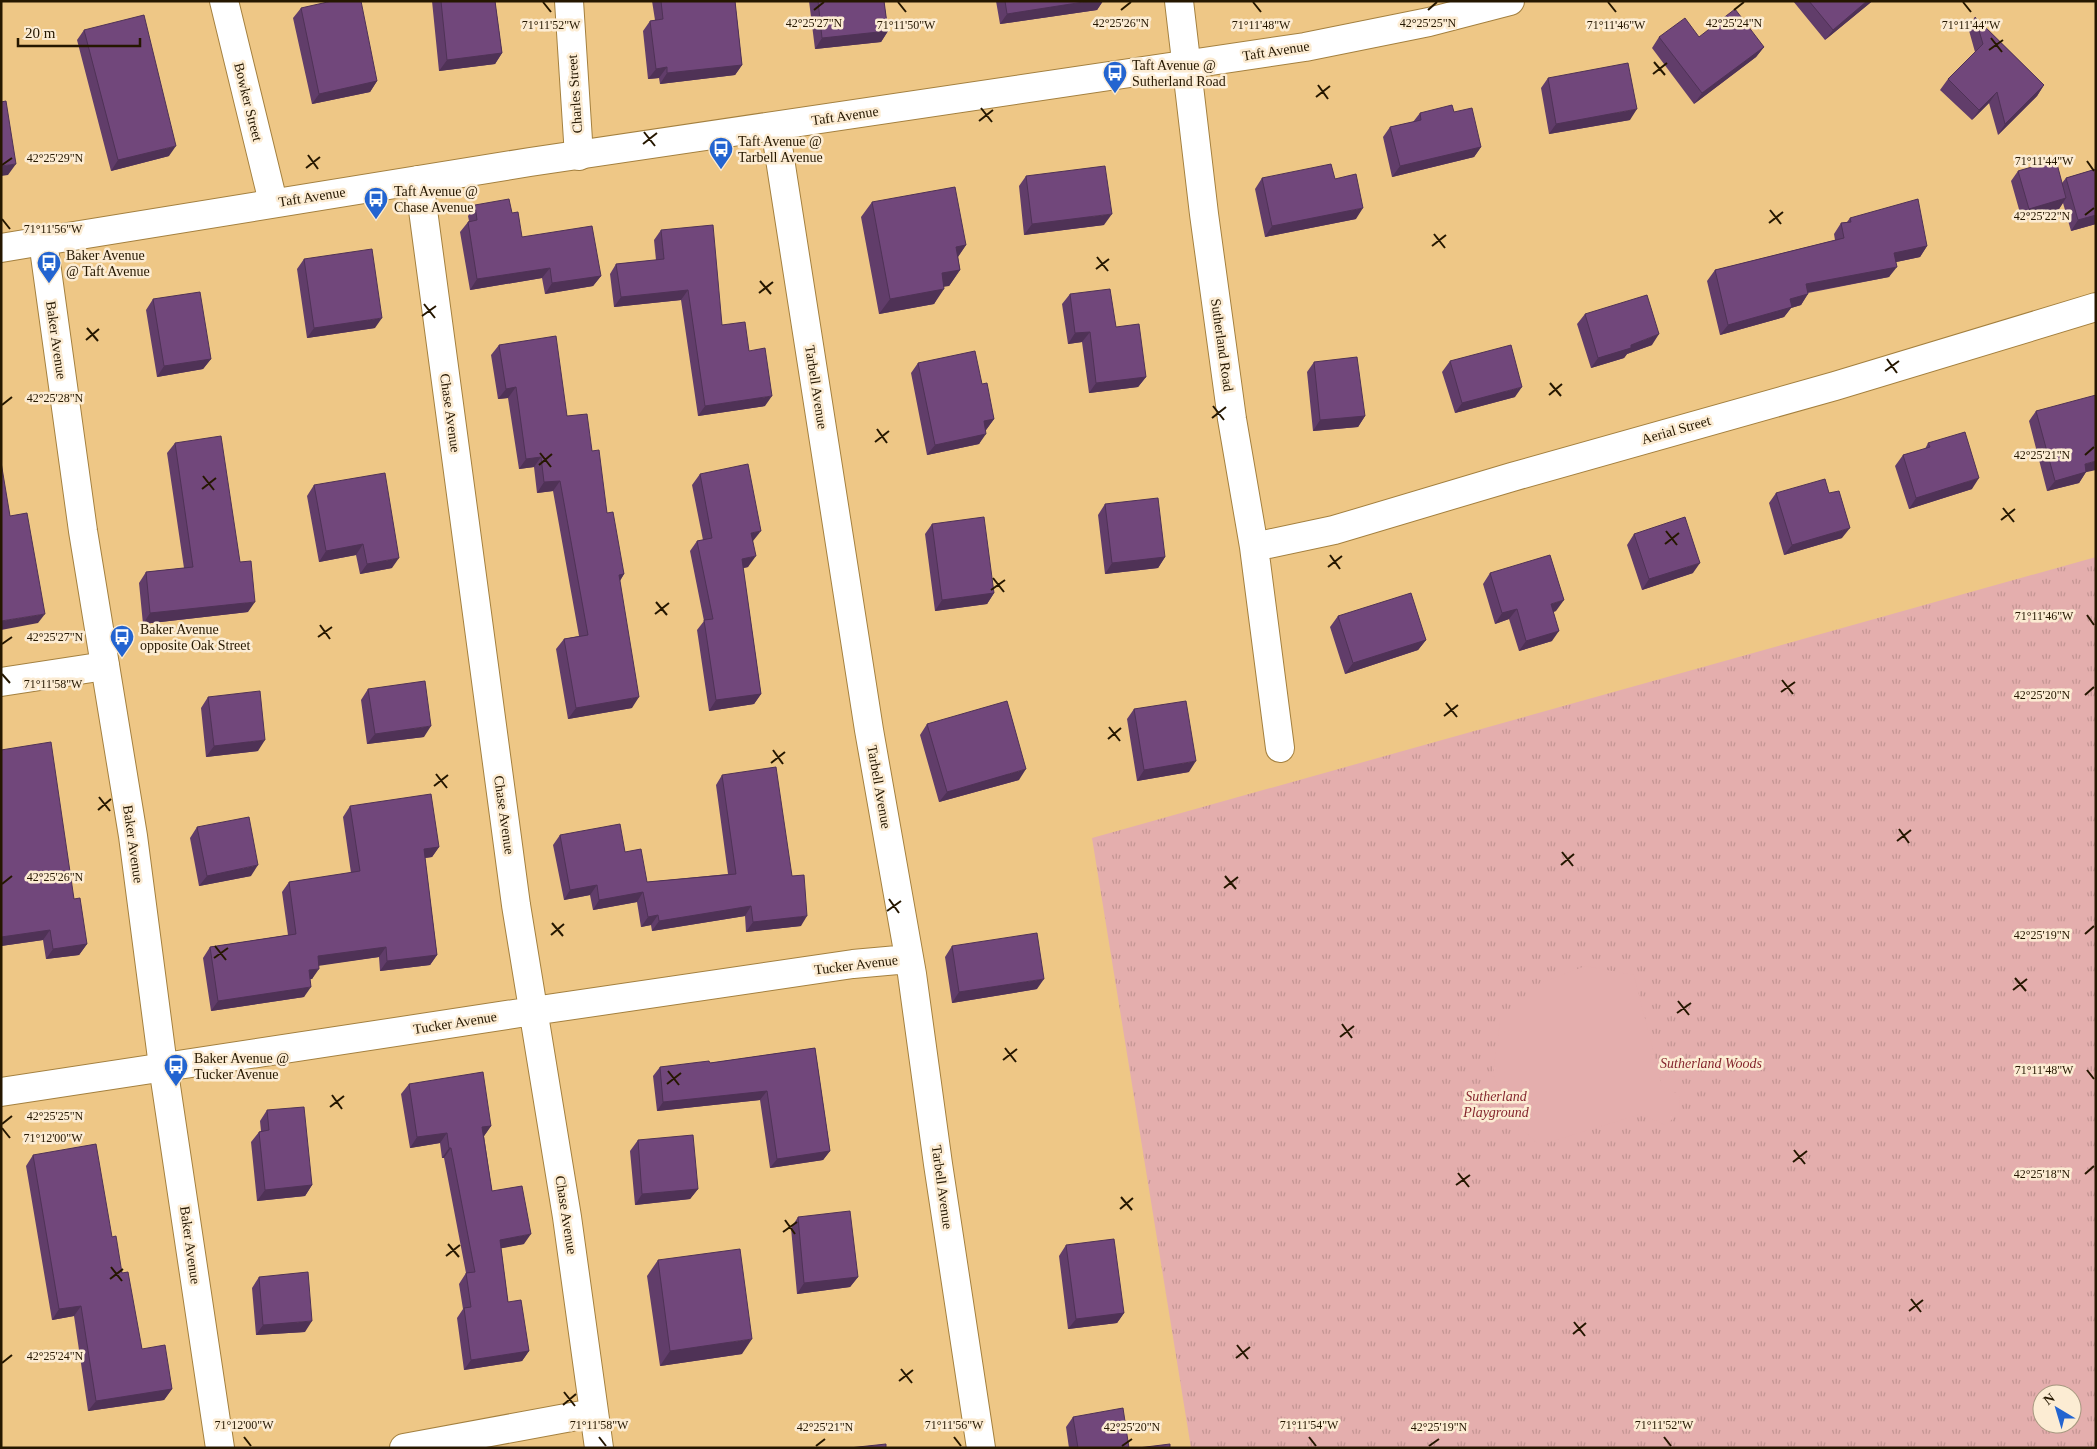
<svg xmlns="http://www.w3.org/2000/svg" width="2097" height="1449" viewBox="0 0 2097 1449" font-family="'Times New Roman',serif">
  <defs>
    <pattern id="park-tufts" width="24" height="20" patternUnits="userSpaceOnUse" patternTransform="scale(1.25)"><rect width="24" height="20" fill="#e4aead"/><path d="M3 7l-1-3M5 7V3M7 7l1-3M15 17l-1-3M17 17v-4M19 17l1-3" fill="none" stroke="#c39593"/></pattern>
  </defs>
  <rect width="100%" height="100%" fill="#eec786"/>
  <path fill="url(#park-tufts)" fill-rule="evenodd" d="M2096,557V1448H1191L1092,838ZM2042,1394H2072V1424H2042Z"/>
  <path fill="#e4aead" d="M1585,966L1634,975L1662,1086L1680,1095L1679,1113L1666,1125L1641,1114L1539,1145L1509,1117L1493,1074L1500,1021L1536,985Z"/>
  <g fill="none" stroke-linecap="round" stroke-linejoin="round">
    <defs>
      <path id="minor" d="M224,1L273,202
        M569,1L579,156
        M1179,1L1204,214L1232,419L1254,547L1280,748
        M775,127L869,730L912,974L938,1164L981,1448
        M419,180L516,905L567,1217L599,1448
        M1,248L43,241
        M1254,547L1334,530L1512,477L1835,386L2096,307
        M1,682L105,666
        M1,1092L533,1011L853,964L909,959
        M404,1448L593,1413"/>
      <path id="tertiary" d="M220,1448L163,1066L133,836L83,531L43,241L530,162L1305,47L1429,22L1510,1"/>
    </defs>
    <use href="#minor" stroke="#a4803f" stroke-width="30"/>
    <use href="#tertiary" stroke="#a4803f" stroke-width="30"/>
    <use href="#minor" stroke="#fff" stroke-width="28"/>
    <use href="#tertiary" stroke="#fff" stroke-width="28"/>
  </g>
  <path fill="#613d6a" d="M432,1H495L502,53L495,64L439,71Z
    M652,1H735L742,65L735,75L660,84L659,78L648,79L643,31L650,21L655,20Z
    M809,1H884L888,31L881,42L815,49Z
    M996,1H1103L1097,10L1000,24Z
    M1793,1H1872L1870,3L1825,40Z
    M301,8L377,81L370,92L312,104L293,18Z
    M1975,17L2044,85L2037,96L1998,135L1989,103L1972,120L1940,90L1948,79L1975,52L1968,27Z
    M84,30L169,156L111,171L77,40Z
    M1659,37H1699L1764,47L1756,57L1694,104L1652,48Z
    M1548,78L1630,120L1549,134L1541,88Z
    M1420,113L1481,147L1474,157L1392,177L1383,137L1390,127L1413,122Z
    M2096,169V224L2071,231L2063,203L2059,209L2022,220L2011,181L2018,171L2062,183L2066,178Z
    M1026,176L1104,225L1024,235L1019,186Z
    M1262,178L1335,179L1356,219L1265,237L1255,189Z
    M872,202L966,245L958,257L960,270L949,286H944L934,304L879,314L861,217Z
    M475,205L522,237L601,276L593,286L545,294L542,278L470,290L460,232L468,222L469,221L468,216Z
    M1850,218L1927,246L1920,257L1896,262L1889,277L1808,293L1801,305L1791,308L1784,317L1720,335L1707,281L1715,270L1835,240L1834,234L1841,223L1847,222Z
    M661,230L722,325L749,351L765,406L698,416L681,300L614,307L610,274L616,264L656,260L654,240Z
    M304,259L375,328L307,338L297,269Z
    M1070,294L1146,377L1138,387L1089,393L1082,342L1068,344L1062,304Z
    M153,299L211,359L203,369L157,377L146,310Z
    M1585,314L1652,345L1627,354L1624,358L1591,368L1577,324Z
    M499,345L567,416L592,451L607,513L624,574L620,581L632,708L568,719L556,649L564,639L579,636L553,491L537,493L534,467L519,469L508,398L498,399L491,355Z
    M1450,361L1515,397L1455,413L1442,372Z
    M1314,362L1365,416L1358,427L1313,431L1307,372Z
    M918,363L982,384L994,419L986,430L979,444L927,455L911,373Z
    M2036,411L2086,472L2079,483L2047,491L2029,421Z
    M175,443L248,612L143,624L139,583L146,572L184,568L167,453Z
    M1928,443L1972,489L1909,509L1895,466L1903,455L1925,449Z
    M700,474L753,541L748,567L743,568L761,694L754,704L709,711L697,630L704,621L690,551L697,541L703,540L692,485Z
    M314,485L392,568L360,574L356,555L319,562L307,496Z
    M1776,493L1842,538L1784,555L1769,503Z
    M1105,504L1165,557L1158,568L1105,574L1098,515Z
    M932,524L994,593L987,604L935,611L925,534Z
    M1634,534L1693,573L1642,590L1627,545Z
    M1490,573L1556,611L1553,612L1552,641L1519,651L1509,619L1495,624L1483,584Z
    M1338,616L1426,640L1418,650L1345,674L1330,627Z
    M368,689L424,737L367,744L361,700Z
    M208,697L258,751L206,757L201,708Z
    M1134,709L1189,772L1137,781L1127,719Z
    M927,724L1019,780L939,802L920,735Z
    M1,750L74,899L87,944L79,955L46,959L43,940L1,946Z
    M722,775L792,876L801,926L746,932L745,916L652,931L651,925L641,927L637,902L593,910L590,895L564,900L553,845L560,835L625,852L647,882L728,874L716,785Z
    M350,806L439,847L432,857L425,858L437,955L430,965L380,971L379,957L319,965L312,979H310L304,997L211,1011L203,958L210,947L288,935L282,892L289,882L351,873L343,817Z
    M197,827L251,876L199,886L190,838Z
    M952,946L1037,989L952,1003L945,957Z
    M815,1048L830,1151L823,1160L770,1168L760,1100L657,1111L653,1076L660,1067L710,1063Z
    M409,1084L491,1126L484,1136L492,1191L524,1244L501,1248L508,1302L529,1351L522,1361L464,1370L457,1318L463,1309L459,1284L466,1273L444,1158H442L440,1143L410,1148L401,1094Z
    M267,1110L312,1185L305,1196L257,1201L251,1142L259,1132L261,1131L260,1121Z
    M638,1140L698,1189L690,1199L635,1205L630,1151Z
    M33,1155L112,1237L142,1349L172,1389L164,1400L88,1411L74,1316L52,1320L26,1166Z
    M798,1217L858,1277L850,1287L797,1294L791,1228Z
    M1066,1245L1124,1313L1117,1323L1068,1329L1059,1256Z
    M658,1260L742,1354L660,1366L647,1276Z
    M259,1277L305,1332L256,1335L252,1288Z
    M1073,1417L1129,1448H1069L1066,1427Z"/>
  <path fill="#4f3256" d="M1090,1H1103L1097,10L1000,24L1007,14Z
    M1867,1H1872L1870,3L1825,40L1833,30Z
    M888,31L881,42L815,49L822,38Z
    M1764,47L1756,57L1694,104L1702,93Z
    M502,53L495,64L439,71L447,60Z
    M742,65L735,75L660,84L667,73Z
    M667,67L659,78L648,79L656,69Z
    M377,81L370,92L312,104L319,94Z
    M2044,85L2037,96L1998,135L2005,124Z
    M1997,92L1989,103L1972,120L1979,110Z
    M1637,109L1630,120L1549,134L1556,124Z
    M176,146L169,156L111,171L118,160Z
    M1481,147L1474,157L1392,177L1400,166Z
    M16,164L8,175L1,176V166Z
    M2066,198L2059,209L2022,220L2029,209Z
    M1363,208L1356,219L1265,237L1272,226Z
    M1112,214L1104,225L1024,235L1032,224Z
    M2096,215V224L2071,231L2078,220Z
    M966,245L955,261L956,247Z
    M1927,246L1920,257L1887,264L1894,253Z
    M1897,267L1889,277L1798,294L1806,284Z
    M550,268L542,278L470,290L477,279Z
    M960,270L949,286L931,289L942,273Z
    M601,276L593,286L545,294L552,283Z
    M944,289L934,304L879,314L890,299Z
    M688,290L681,300L614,307L621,297Z
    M1808,294L1801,305L1791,308L1784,317L1720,335L1728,325L1790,299Z
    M382,318L375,328L307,338L314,328Z
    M1090,332L1082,342L1068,344L1075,333Z
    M1659,334L1652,345L1627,354L1624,358L1591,368L1598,358Z
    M211,359L203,369L157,377L164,366Z
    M1146,377L1138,387L1089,393L1096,383Z
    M516,387L508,398L498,399L506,389Z
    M1522,387L1515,397L1455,413L1462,403Z
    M772,396L765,406L698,416L705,406Z
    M1365,416L1358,427L1313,431L1320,420Z
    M994,419L986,430L977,432L984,421Z
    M986,434L979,444L927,455L935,445Z
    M541,457L534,467L519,469L526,459Z
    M2096,461V470L2078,474L2086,472L2079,483L2047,491L2055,481L2085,464Z
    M1979,478L1972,489L1909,509L1916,498Z
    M560,481L553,491L537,493L544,482Z
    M1850,528L1842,538L1784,555L1792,545Z
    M761,531L753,541L744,544L751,533Z
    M363,544L356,555L319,562L326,551Z
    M756,556L748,567L735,570L742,559Z
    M1165,557L1158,568L1105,574L1112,563Z
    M399,558L392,568L360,574L367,564Z
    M1700,563L1693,573L1642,590L1649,579Z
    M624,574L617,585L619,575Z
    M994,593L987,604L935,611L942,600Z
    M1564,600L1556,611L1544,615L1551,604Z
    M255,602L248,612L143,624L150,613Z
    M1517,609L1509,619L1495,624L1502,613Z
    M45,614L38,623L1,630V621Z
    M1559,631L1552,641L1519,651L1526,641Z
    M1426,640L1418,650L1345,674L1353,663Z
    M761,694L754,704L709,711L716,700Z
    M639,697L632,708L568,719L576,708Z
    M431,726L424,737L367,744L375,734Z
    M265,740L258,751L206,757L214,746Z
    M1196,761L1189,772L1137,781L1144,770Z
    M1026,769L1019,780L939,802L947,792Z
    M439,847L432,857L417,859L424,849Z
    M258,865L251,876L199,886L207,876Z
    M597,885L590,895L564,900L570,890Z
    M643,892L637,902L593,910L599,900Z
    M751,906L745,916L652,931L659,921Z
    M658,915L651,925L641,927L648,917Z
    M807,916L801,926L746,932L753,922Z
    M50,930L43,940L1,946V937Z
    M87,944L79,955L46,959L53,949Z
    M386,947L379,957L311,967L318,956Z
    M437,955L430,965L380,971L387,961Z
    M319,969L312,979L302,980L309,970Z
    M1044,979L1037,989L952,1003L959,992Z
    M311,987L304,997L211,1011L218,1001Z
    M767,1091L760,1100L657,1111L663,1102Z
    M491,1126L484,1136L475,1137L482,1127Z
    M447,1133L440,1143L410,1148L417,1137Z
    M449,1148H451L444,1158H442Z
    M830,1151L823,1160L770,1168L777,1159Z
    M312,1185L305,1196L257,1201L265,1190Z
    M698,1189L690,1199L635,1205L642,1194Z
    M531,1234L524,1244L492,1250L500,1240Z
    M858,1277L850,1287L797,1294L804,1283Z
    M81,1306L74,1316L52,1320L59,1309Z
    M1124,1313L1117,1323L1068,1329L1076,1319Z
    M312,1321L305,1332L256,1335L263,1325Z
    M752,1339L742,1354L660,1366L670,1351Z
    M529,1351L522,1361L464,1370L471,1360Z
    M172,1389L164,1400L88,1411L96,1401Z"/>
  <path fill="#71477b" stroke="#4f3256" d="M332,1H361L377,81L319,94L301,8Z
    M441,1H495L502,53L447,60Z
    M661,1H735L742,65L667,73V67L656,69L650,21L663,19Z
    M818,1H884L888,31L822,38Z
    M1005,1H1090L1007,14Z
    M1809,1H1867L1833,30Z
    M1735,9L1764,47L1702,93L1659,37L1685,18L1699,37Z
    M144,15L176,146L118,160L84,30Z
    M1975,17L2044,85L2005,124L1997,92L1979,110L1948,79L1983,44Z
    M1628,63L1637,109L1556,124L1548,78Z
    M6,101L16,164L1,166V102Z
    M1452,105L1454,112L1472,108L1481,147L1400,166L1390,127L1421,120L1420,113Z
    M2056,160L2066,198L2029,209L2018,171Z
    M1331,164L1335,179L1356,174L1363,208L1272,226L1262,178Z
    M1105,166L1112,214L1032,224L1026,176Z
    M2096,169V215L2078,220L2066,178Z
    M955,187L966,245L956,247L960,270L942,273L944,289L890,299L872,202Z
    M509,199L512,213L518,212L522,237L592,226L601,276L552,283L550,268L477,279L468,222L477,220L475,205Z
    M1918,199L1927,246L1894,253L1897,267L1806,284L1808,294L1790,299L1792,307L1728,325L1715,270L1844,238L1841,223L1851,222L1850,218Z
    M713,225L722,325L745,322L749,351L765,348L772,396L705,406L688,290L621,297L616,264L664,259L661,230Z
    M372,249L382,318L314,328L304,259Z
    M1110,289L1116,327L1139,324L1146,377L1096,383L1090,332L1075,333L1070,294Z
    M200,292L211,359L164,366L153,299Z
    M1647,295L1659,334L1631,345V348L1598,358L1585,314Z
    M556,336L567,416L587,414L592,451L599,450L607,513L613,512L624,574L619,575L639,697L576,708L564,639L588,635L560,481L544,482L541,457L526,459L516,387L506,389L499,345Z
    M1511,345L1522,387L1462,403L1450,361Z
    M975,351L982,384L987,383L994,419L984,421L986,434L935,445L918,363Z
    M1357,357L1365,416L1320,420L1314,362Z
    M2096,395V461L2085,464L2086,472L2055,481L2036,411Z
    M1965,432L1979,478L1916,498L1903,455L1930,447L1928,443Z
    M221,436L240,562L251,561L255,602L150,613L146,572L193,567L175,443Z
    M1,462L10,516L27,513L45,614L1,621Z
    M748,464L761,531L751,533L756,556L742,559L761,694L716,700L704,620L713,619L697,541L712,538L700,474Z
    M385,473L399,558L367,564L363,544L326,551L314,485Z
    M1825,479L1829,493L1839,491L1850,528L1792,545L1776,493Z
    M1158,498L1165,557L1112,563L1105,504Z
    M984,517L994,593L942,600L932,524Z
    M1685,517L1700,563L1649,579L1634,534Z
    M1550,555L1564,600L1551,604L1559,631L1526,641L1517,609L1502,613L1490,573Z
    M1411,593L1426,640L1353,663L1338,616Z
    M425,681L431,726L375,734L368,689Z
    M260,691L265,740L214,746L208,697Z
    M1007,701L1026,769L947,792L927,724Z
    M1186,701L1196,761L1144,770L1134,709Z
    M51,742L74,899L80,898L87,944L53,949L50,930L1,937V750Z
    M776,767L792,876L804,875L807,916L753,922L751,906L659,921L658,915L648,917L643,892L599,900L597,885L570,890L560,835L620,824L625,852L641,849L647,882L736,874L722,775Z
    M431,794L439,847L424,849L437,955L387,961L386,947L318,956L319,969L309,970L311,987L218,1001L210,947L296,934L289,882L360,871L350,806Z
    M249,817L258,865L207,876L197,827Z
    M1037,933L1044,979L959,992L952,946Z
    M815,1048L830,1151L777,1159L767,1091L663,1102L660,1067L709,1061L710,1063Z
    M483,1072L491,1126L482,1127L492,1191L522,1186L531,1234L500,1240L508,1302L521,1300L529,1351L471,1360L464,1308L471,1307L466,1273L475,1272L451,1148H449L447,1133L417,1137L409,1084Z
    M304,1107L312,1185L265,1190L259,1132L269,1130L267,1110Z
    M693,1135L698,1189L642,1194L638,1140Z
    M96,1144L112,1237L116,1236L122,1273L128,1272L142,1349L165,1345L172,1389L96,1401L81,1306L59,1309L33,1155Z
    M850,1211L858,1277L804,1283L798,1217Z
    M1114,1239L1124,1313L1076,1319L1066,1245Z
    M740,1249L752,1339L670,1351L658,1260Z
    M308,1272L312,1321L263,1325L259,1277Z
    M1123,1408L1129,1448H1078L1073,1417Z
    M886,1444V1448H849Z
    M1170,1444V1448H1138Z"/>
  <path fill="none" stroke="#251700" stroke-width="2" d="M543,2L551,12M898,2L906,12M1253,2L1261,12M1608,2L1616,12M1963,2L1971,12M814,10L824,2M1121,10L1131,2M1428,10L1437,2M1734,10L1744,2M1991,38L2002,52M1989,50L2003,40M1654,62L1665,75M1653,74L1667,63M1318,85L1328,99M1316,97L1330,86M981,108L992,122M979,121L993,110M644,132L655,146M643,144L657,133M308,155L318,169M2087,161L2094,171M2,165L12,158M306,168L320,157M1770,210L1781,224M2085,215L2094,208M2,219L10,229M1769,223L1783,212M1434,234L1445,248M1432,246L1446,235M1097,257L1108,271M1096,269L1109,259M760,281L771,294M759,293L773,282M424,304L435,318M422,316L436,306M87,328L98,341M86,340L99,329M1887,359L1897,373M1885,371L1899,361M1550,383L1561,396M1549,395L1562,384M2,405L12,397M1213,406L1224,420M1212,418L1226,407M877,429L887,443M875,442L889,431M540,453L551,467M2085,455L2094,447M539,465L552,454M203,476L214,490M202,489L216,478M2003,508L2014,522M2001,520L2015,509M1666,531L1677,545M1665,544L1679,533M1330,555L1340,569M1328,567L1342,556M993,578L1004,592M991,590L1005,580M656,602L667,615M655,614L669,603M2087,615L2094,625M320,625L330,639M318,637L332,627M2,644L12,637M2,674L10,683M1782,680L1793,694M1781,692L1795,682M2085,695L2094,687M1446,703L1457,717M1444,716L1458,705M1109,727L1120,741M1108,739L1121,728M773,750L783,764M771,763L785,752M436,774L447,788M434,786L448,775M99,797L110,811M98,810L111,799M1899,829L1909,843M1897,841L1911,830M1562,852L1573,866M1561,865L1574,854M1225,876L1236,889M2,884L12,876M1224,888L1238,877M889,899L899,913M887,911L901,901M552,923L563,936M2085,934L2094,926M551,935L564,924M215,946L226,960M214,958L228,948M2015,978L2026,991M2013,990L2027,979M1678,1001L1689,1015M1677,1013L1691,1003M1342,1024L1352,1038M1340,1037L1354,1026M1005,1048L1016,1062M1003,1060L1017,1049M2087,1070L2094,1079M668,1071L679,1085M667,1084L681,1073M332,1095L342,1109M330,1107L344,1096M2,1124L12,1116M2,1128L10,1138M1794,1150L1805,1164M1793,1162L1807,1151M1458,1173L1469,1187M2085,1174L2094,1166M1456,1185L1470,1175M1121,1197L1132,1210M1120,1209L1133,1198M785,1220L795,1234M783,1232L797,1222M448,1244L459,1257M446,1256L460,1245M111,1267L122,1281M110,1279L123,1269M1911,1299L1921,1312M1909,1311L1923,1300M1574,1322L1585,1336M1573,1334L1586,1323M1237,1345L1248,1359M1236,1358L1250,1347M2,1363L12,1355M901,1369L912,1383M899,1381L913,1370M564,1392L575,1406M563,1405L576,1394M244,1437L251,1446M599,1437L606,1446M954,1437L961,1446M1309,1437L1316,1446M1664,1437L1671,1446M816,1446L825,1439M1122,1446L1132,1439M1429,1446L1439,1439"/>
  <defs>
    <symbol id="bus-pin" viewBox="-11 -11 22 30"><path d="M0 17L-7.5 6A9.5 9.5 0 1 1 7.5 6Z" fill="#2364d0" stroke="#fcecd3"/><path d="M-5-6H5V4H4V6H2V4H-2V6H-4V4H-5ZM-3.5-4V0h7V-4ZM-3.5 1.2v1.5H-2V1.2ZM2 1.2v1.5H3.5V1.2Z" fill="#fff"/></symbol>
  </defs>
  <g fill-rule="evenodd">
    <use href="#bus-pin" x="1101" y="59" width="28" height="38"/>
    <use href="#bus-pin" x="707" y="135" width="28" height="38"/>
    <use href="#bus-pin" x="362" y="185" width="28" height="38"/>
    <use href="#bus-pin" x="35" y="249" width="28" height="38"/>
    <use href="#bus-pin" x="108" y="623" width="28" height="38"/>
    <use href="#bus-pin" x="162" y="1052" width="28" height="38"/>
  </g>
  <g text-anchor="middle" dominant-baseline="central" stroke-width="5" stroke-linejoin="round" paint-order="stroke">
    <g font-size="14" fill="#251700" stroke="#fcecd3">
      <text transform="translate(1276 51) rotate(-9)">Taft Avenue</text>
      <text transform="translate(575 94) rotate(-94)">Charles Street</text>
      <text transform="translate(248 102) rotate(76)">Bowker Street</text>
      <text transform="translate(845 116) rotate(-8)">Taft Avenue</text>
      <text transform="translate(312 197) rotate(-9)">Taft Avenue</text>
      <text transform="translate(56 340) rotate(82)">Baker Avenue</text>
      <text transform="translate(1222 345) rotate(82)">Sutherland Road</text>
      <text transform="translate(816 387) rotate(81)">Tarbell Avenue</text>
      <text transform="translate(450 413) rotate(82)">Chase Avenue</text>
      <text transform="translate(1676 430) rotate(-16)">Aerial Street</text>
      <text transform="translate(879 787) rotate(80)">Tarbell Avenue</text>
      <text transform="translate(504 815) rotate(82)">Chase Avenue</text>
      <text transform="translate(133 844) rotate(82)">Baker Avenue</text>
      <text transform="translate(856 965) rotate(-7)">Tucker Avenue</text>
      <text transform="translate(455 1023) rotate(-9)">Tucker Avenue</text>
      <text transform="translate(942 1187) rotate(82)">Tarbell Avenue</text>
      <text transform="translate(566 1215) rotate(81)">Chase Avenue</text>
      <text transform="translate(190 1245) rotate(82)">Baker Avenue</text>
    </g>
    <g font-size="14" fill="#251700" stroke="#fcecd3" text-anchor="start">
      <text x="1132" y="65">Taft Avenue @<tspan x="1132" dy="16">Sutherland Road</tspan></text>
      <text x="738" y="141">Taft Avenue @<tspan x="738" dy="16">Tarbell Avenue</tspan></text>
      <text x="394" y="191">Taft Avenue @<tspan x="394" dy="16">Chase Avenue</tspan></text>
      <text x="66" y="255">Baker Avenue<tspan x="66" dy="16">@ Taft Avenue</tspan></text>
      <text x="140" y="629">Baker Avenue<tspan x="140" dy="16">opposite Oak Street</tspan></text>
      <text x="194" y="1058">Baker Avenue @<tspan x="194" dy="16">Tucker Avenue</tspan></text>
    </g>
    <g font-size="14" font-style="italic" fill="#85262e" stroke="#fcecd3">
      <text x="1711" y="1063">Sutherland Woods</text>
      <text x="1496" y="1096">Sutherland<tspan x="1496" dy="16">Playground</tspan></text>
    </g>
  </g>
  <g font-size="12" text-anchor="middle" fill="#251700" stroke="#fcecd3" stroke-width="5" stroke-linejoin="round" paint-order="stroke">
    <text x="814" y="27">42°25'27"N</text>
    <text x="1121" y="27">42°25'26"N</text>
    <text x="1734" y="27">42°25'24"N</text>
    <text x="1428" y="27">42°25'25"N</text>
    <text x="551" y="29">71°11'52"W</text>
    <text x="1616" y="29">71°11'46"W</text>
    <text x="906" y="29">71°11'50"W</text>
    <text x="1261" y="29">71°11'48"W</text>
    <text x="1971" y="29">71°11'44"W</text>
    <text x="55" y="162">42°25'29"N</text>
    <text x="2044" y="165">71°11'44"W</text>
    <text x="2042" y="220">42°25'22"N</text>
    <text x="53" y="233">71°11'56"W</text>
    <text x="55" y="402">42°25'28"N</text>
    <text x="2042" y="459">42°25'21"N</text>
    <text x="2044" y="620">71°11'46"W</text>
    <text x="55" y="641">42°25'27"N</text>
    <text x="53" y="688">71°11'58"W</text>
    <text x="2042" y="699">42°25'20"N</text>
    <text x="55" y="881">42°25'26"N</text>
    <text x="2042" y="939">42°25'19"N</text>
    <text x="2044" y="1074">71°11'48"W</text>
    <text x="55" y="1120">42°25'25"N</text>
    <text x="53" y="1142">71°12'00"W</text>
    <text x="2042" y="1178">42°25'18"N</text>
    <text x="55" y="1360">42°25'24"N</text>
    <text x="244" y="1429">71°12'00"W</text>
    <text x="599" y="1429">71°11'58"W</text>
    <text x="954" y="1429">71°11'56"W</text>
    <text x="1309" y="1429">71°11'54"W</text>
    <text x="1664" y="1429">71°11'52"W</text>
    <text x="825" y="1431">42°25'21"N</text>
    <text x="1132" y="1431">42°25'20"N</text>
    <text x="1439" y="1431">42°25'19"N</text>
  </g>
  <rect width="2097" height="1449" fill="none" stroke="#251700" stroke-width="5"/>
  <g transform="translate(2057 1409) rotate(322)"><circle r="24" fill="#fcecd3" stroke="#a6977f"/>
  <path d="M0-4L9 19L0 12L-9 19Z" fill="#2364d0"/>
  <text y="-8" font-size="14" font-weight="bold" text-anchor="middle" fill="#251700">N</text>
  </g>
  <path d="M18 38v8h122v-8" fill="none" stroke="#251700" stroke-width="2.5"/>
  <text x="25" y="38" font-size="15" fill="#251700" stroke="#fcecd3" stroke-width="4" paint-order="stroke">20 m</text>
</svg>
